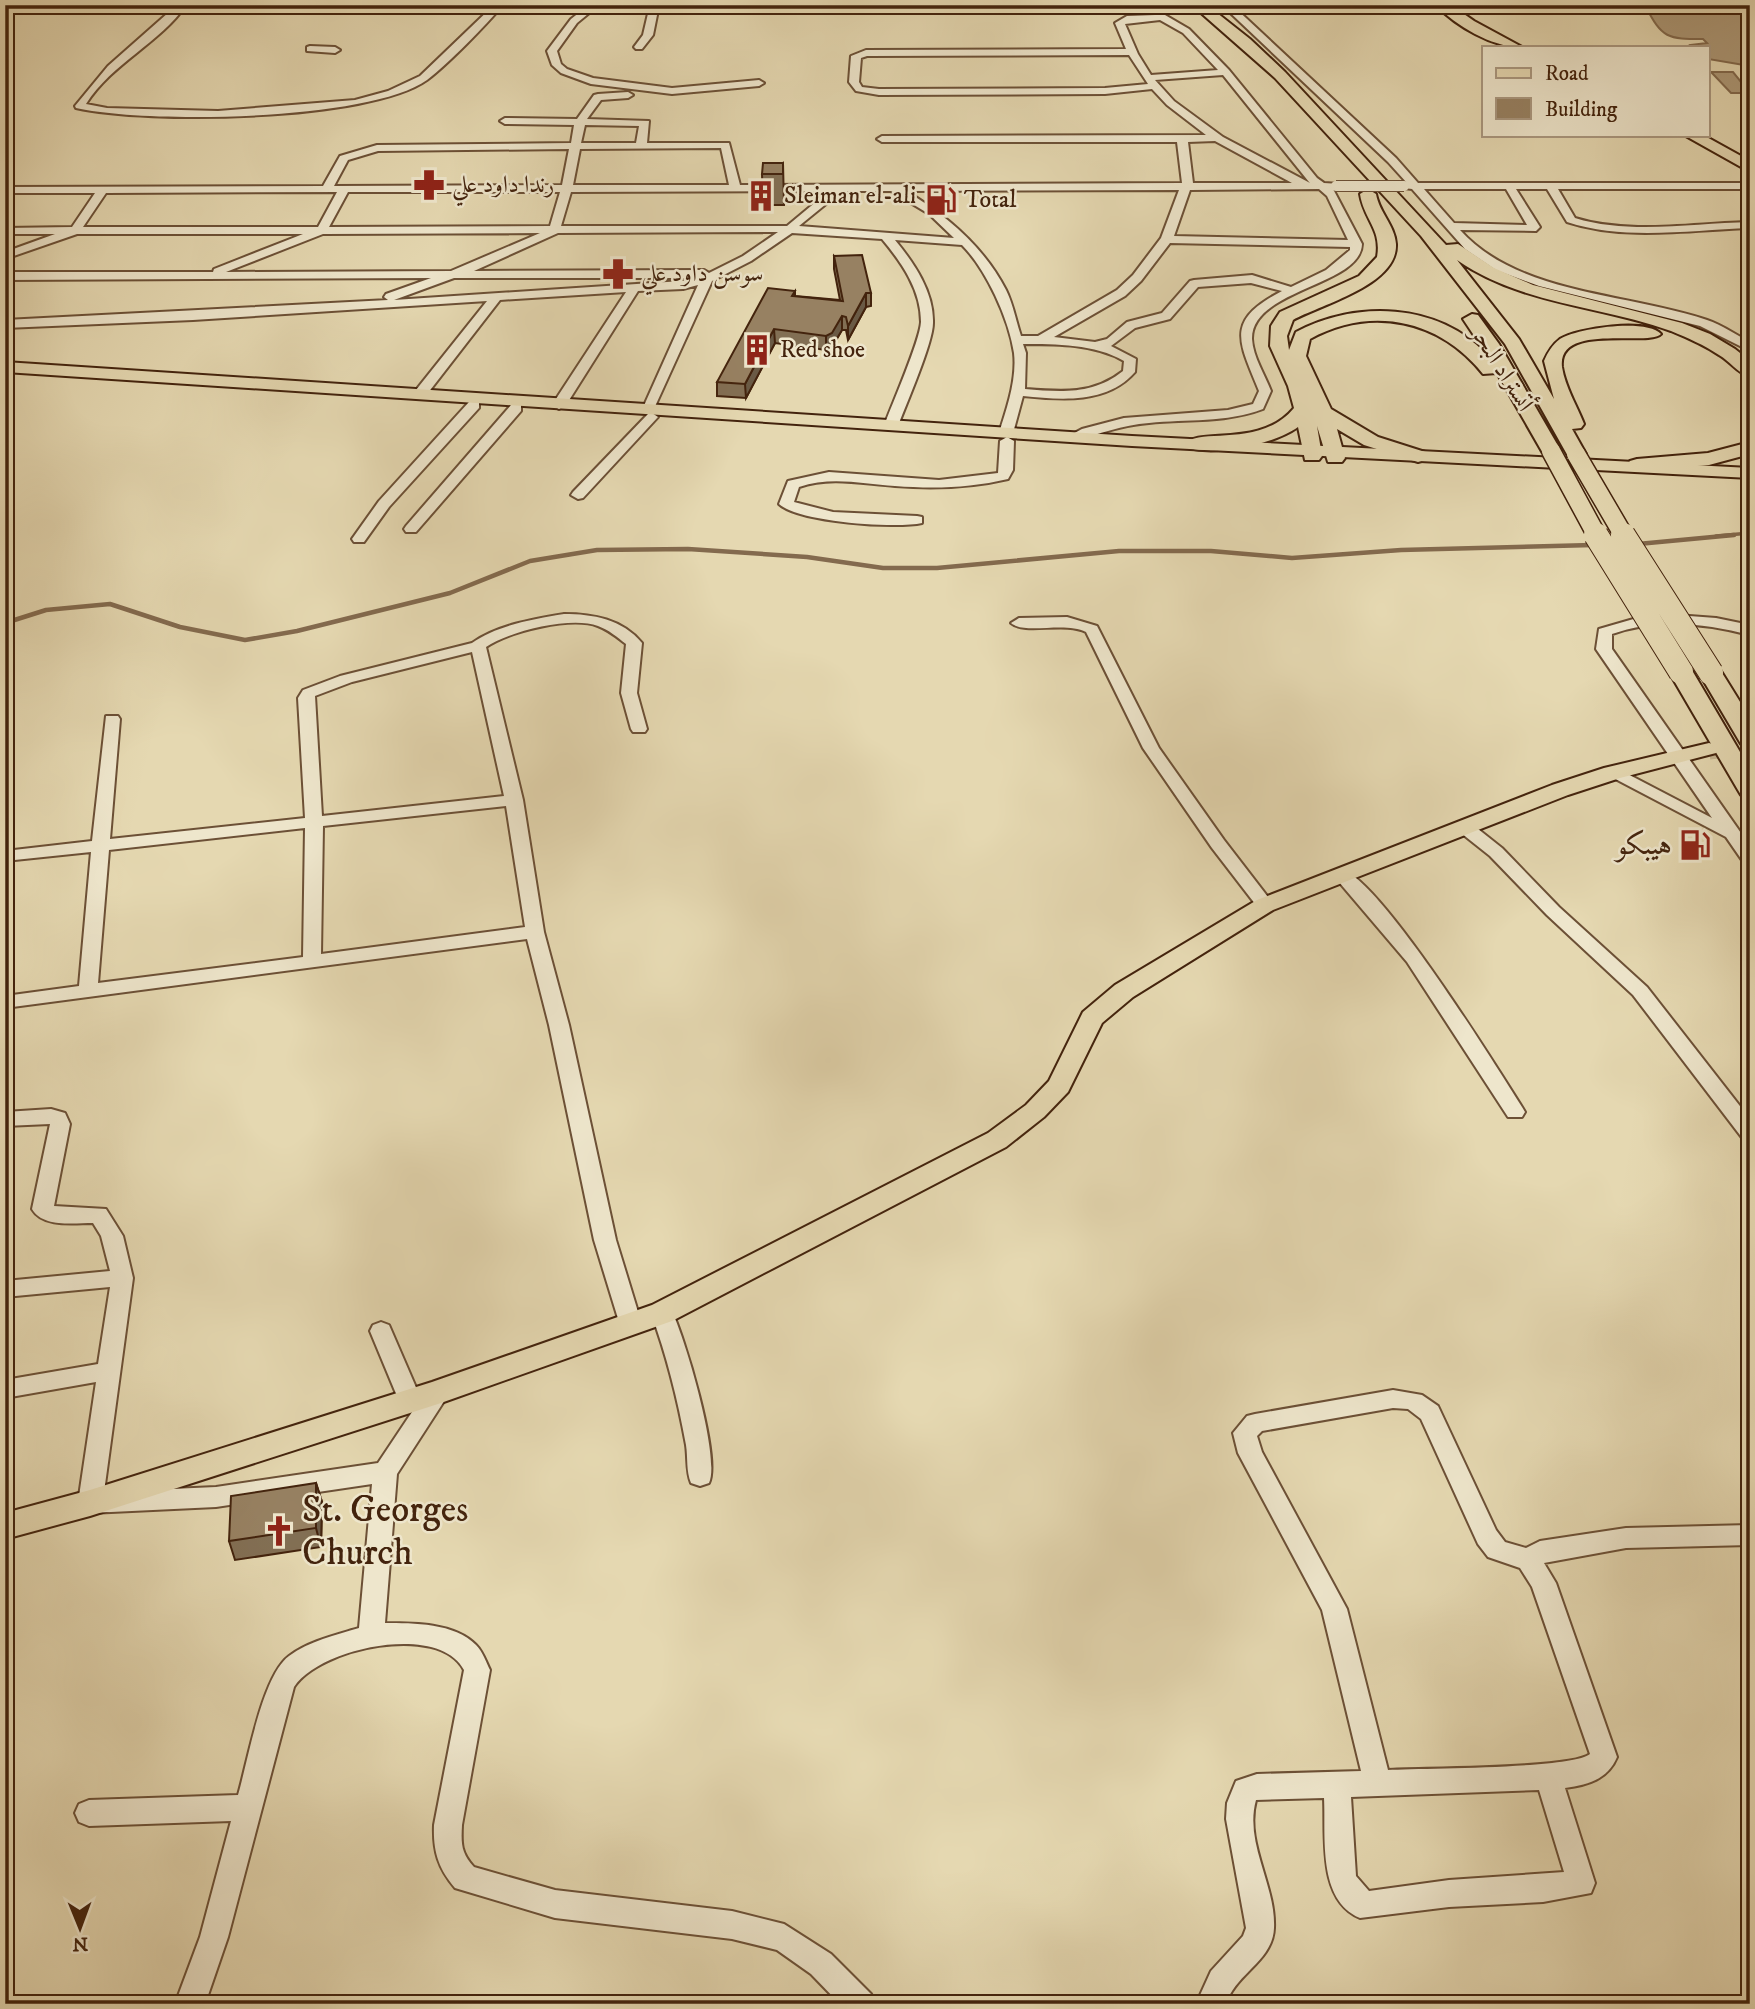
<svg xmlns="http://www.w3.org/2000/svg" width="1755" height="2009" viewBox="0 0 1755 2009" font-family="'IM FELL DW Pica',Amiri,serif">
  <rect width="100%" height="100%" fill="#e5d8b1"/>
  <filter id="stains"><feTurbulence type="fractalNoise" baseFrequency=".00286" numOctaves="4"/><feColorMatrix values="0 0 0 0 .2 0 0 0 0 .09 0 0 0 0 .02 0 0 0 .5 -.17"/></filter>
  <radialGradient id="worn" r=".72"><stop offset=".6" stop-color="#630" stop-opacity="0"/><stop offset="1" stop-color="#630" stop-opacity=".3"/></radialGradient>
  <path fill="#ae9a79" stroke="#836a4e" stroke-width="2" d="M1645,5H1750V66L1708,59V47H1691L1690,45L1707,43L1703,39C1668,39 1662,39 1645,5Z
    M1711,72H1733L1750,93H1731Z"/>
  <g fill="none" stroke-linecap="round" stroke-linejoin="round">
    <path stroke="#836a4e" stroke-width="3.5" d="M1716,536L1750,533"/>
    <path stroke="#836a4e" stroke-width="4.5" d="M1638,544L1734,535
      M5,623L46,610L110,604L180,627L245,640L297,631L450,593L530,561L597,550L688,549L807,557L883,568H937L1119,551H1211L1292,558L1401,550L1593,545"/>
    <path stroke="#c5b490" stroke-width="21" stroke-dasharray="21 10" stroke-linecap="butt" d="M1709,749L1750,744"/>
    <defs>
      <path id="minor" d="M5,5H92L88,8L5,9Z
        M177,5H186C160,43 112,63 86,104L107,108L218,111L355,100L388,91L420,76L494,5H503C485,26 449,63 427,80C370,121 146,124 76,108L75,106L108,66Z
        M589,5H599L577,23L557,51L561,64L567,69L593,78L672,88L759,80L764,83L759,86L672,94L591,84L561,73L552,65L547,51L571,19Z
        M650,5H659L653,35L642,49H636L634,47L643,35Z
        M1147,5H1156L1165,15L1189,29L1229,70L1317,178L1324,183L1340,184V188L1333,189L1362,244C1361,286 1251,289 1252,339C1253,357 1265,375 1271,391L1263,409C1226,423 1187,419 1149,423C1122,425 1099,434 1074,441L1067,437L1082,429L1124,418L1228,410L1253,404L1259,391C1239,341 1224,321 1282,291L1251,283L1198,287L1170,319L1135,328L1111,346L1136,359L1135,372C1107,404 1062,400 1023,396L1013,433L1006,437L1001,436L999,433C1007,408 1017,379 1014,353C1009,319 986,269 962,245L895,240C914,263 934,292 933,323C933,343 906,404 898,426L896,429H886L884,426C892,404 920,341 921,322C921,290 902,263 882,239L792,233L751,261L712,281L652,413L658,417L583,498L578,499L571,495L573,492L648,414L642,410L698,285L683,289L638,291L566,405L559,409L552,405L626,292L500,300L424,398L419,399L412,395L487,301L193,320L5,328V320L388,300L384,297L386,294L431,278L5,280V272H213L214,269L303,234H77L5,259V252L55,234H5V228L72,227L95,193H5V187L323,186L340,156L377,145L571,143L574,125L505,124L500,121L505,118L577,119L594,95L598,94L628,92L633,95L628,98L601,100L587,119L649,121L647,143H729L740,185L1182,183L1177,142H882L877,139L882,136L1206,135L1167,105L1152,89L1105,94L879,95L856,91L849,82L851,56L866,50L1126,49L1115,23L1127,16L1155,15ZM1160,20L1183,33L1218,70L1151,75L1138,54L1125,24ZM1129,55L1148,84L1105,88L879,89L862,87L859,82L861,58L867,56ZM1223,75L1309,182L1310,183L1223,137L1174,101L1155,80ZM585,125L639,126L636,143H581ZM1215,141L1292,183H1193L1188,142ZM721,148L729,185H573L580,149ZM569,149L562,185L334,186L348,160L378,151ZM1319,189L1327,196L1348,240L1174,236L1190,190ZM1179,190L1161,238L1133,275L1117,290L1038,336H1021C1016,321 1013,304 1006,290C984,247 946,215 906,191ZM829,191L787,226H561L571,192ZM842,191H891L929,214L954,238L799,226ZM337,192L318,227H83L106,193ZM348,192H560L550,226L329,227ZM778,232L743,256L709,273L704,270L474,271L558,233ZM540,233L451,271L226,272L323,234ZM1170,243L1350,247V250L1326,270L1291,287L1252,275L1194,280L1190,281L1162,313L1127,322L1107,339L1095,342L1054,337L1125,296L1141,281ZM454,278H697L682,281L394,300ZM1023,344C1056,344 1095,344 1124,361L1123,371C1093,395 1061,392 1025,389L1026,353Z
        M1222,5H1232L1396,158L1418,183H1750V189H1558L1575,218C1630,235 1694,223 1750,222V228C1690,230 1625,241 1567,222L1547,189H1516L1540,227L1536,231L1460,230C1518,295 1628,293 1707,320C1722,325 1736,335 1750,342V351L1700,326L1539,286L1496,270L1465,249L1412,189L1404,188L1403,186L1407,183L1388,162ZM1424,189H1506L1527,225L1454,223Z
        M310,46L335,47L340,50L335,53L307,51V47Z
        M474,401L479,402V408L389,507L364,542H354L352,539L379,501L469,402Z
        M516,404L521,405V411L416,532H406L404,529L406,526L511,405Z
        M1007,437L1014,441L1013,470L1008,479C970,488 934,489 895,486C863,484 831,476 799,487L794,502L833,512L917,516L922,517V523C896,529 798,522 779,504L788,481L829,472L939,480L998,473L1000,441Z
        M564,614C593,614 622,619 642,643L637,693L647,729L645,732H633L631,729L621,693L626,644C617,637 609,630 598,626C571,616 510,631 486,647L523,800L544,932L569,1025L616,1240L642,1325L639,1331L631,1334L623,1331L620,1325L594,1240L549,1025L527,939L5,1008V996L79,986L91,852L5,861V851L92,841L106,716H118L120,719L110,839L305,818L298,698L303,690L340,676L472,643C497,625 534,619 564,614ZM472,652L504,796L322,816L315,696L352,682ZM506,806L525,927L321,954L323,826ZM305,828L303,957L98,983L109,850Z
        M1676,615L1716,618L1750,625V635C1705,623 1656,618 1612,634V649L1750,846V864L1744,863L1726,837L1604,773L1612,768L1618,769L1712,818L1596,649L1599,629L1637,618Z
        M1067,617L1097,626L1159,748L1224,840L1271,901L1274,905L1271,909H1259L1212,848L1143,748L1086,632C1065,621 1025,635 1011,623L1019,618Z
        M1467,824L1473,825L1502,848L1559,907L1647,987L1750,1119V1141L1743,1139L1633,995L1547,915L1490,856L1461,833L1458,829Z
        M1342,870C1380,879 1496,1066 1522,1107L1525,1112L1522,1117H1508L1407,962L1333,875Z
        M51,1109L65,1113L70,1124L54,1206L106,1209L123,1236L133,1278L104,1492L216,1487L378,1463L414,1409L402,1408L370,1331L373,1325L381,1322L389,1325L421,1399C428,1388 432,1381 446,1386L450,1392L397,1474L385,1623C413,1623 455,1623 476,1645C483,1652 486,1662 490,1670L462,1825C461,1844 461,1853 474,1867L555,1890L732,1911L784,1924L831,1954L871,1994L876,2004H840L811,1974L777,1950L732,1939L555,1918L455,1888C438,1868 433,1851 434,1825L464,1670C439,1622 319,1648 294,1687L228,1937L205,2004H175L200,1937L231,1821L89,1826L79,1822L75,1813L79,1804L89,1800L238,1795C248,1761 262,1676 289,1656C309,1641 336,1635 359,1628L372,1484L216,1507L90,1513L81,1510L78,1503L96,1382L5,1398V1380L98,1364L110,1287L5,1297V1281L110,1271L101,1236L93,1223C74,1223 43,1228 32,1209L50,1124L5,1126V1112Z
        M662,1304L670,1307C684,1334 721,1458 709,1483L700,1486L691,1483C686,1471 688,1458 686,1445C678,1401 667,1356 651,1313L654,1307Z
        M1393,1390L1422,1395L1438,1406L1496,1530L1505,1542L1526,1548L1540,1541L1626,1528L1750,1525V1545L1626,1548L1544,1563L1556,1583L1617,1757C1608,1779 1588,1785 1565,1788L1595,1883L1591,1893L1543,1902L1449,1907L1360,1918C1317,1900 1326,1836 1324,1798L1256,1800C1244,1843 1276,1885 1274,1928C1273,1961 1235,1974 1226,2004H1196L1211,1971L1243,1936L1246,1928L1226,1819L1227,1803L1236,1781L1257,1774L1361,1771L1322,1610L1238,1453L1233,1433L1247,1416L1255,1414ZM1393,1408L1408,1409L1421,1419L1478,1544L1488,1557L1520,1568L1532,1587L1590,1754C1572,1769 1421,1768 1388,1770L1347,1609L1262,1452L1257,1436L1262,1431ZM1539,1790L1564,1872L1449,1880L1369,1891L1356,1876L1351,1797Z"/>
      <path id="major" d="M5,362L1132,436L1750,468V478L1132,446L5,372Z
        M1709,743L1716,745L1720,749L1716,753L1620,778L1568,795L1273,910L1133,997L1102,1023L1068,1092L1044,1117L1006,1147L672,1321L438,1404L90,1516L5,1539V1513L90,1490L432,1382L652,1305L988,1133L1026,1105L1049,1081L1083,1012L1115,985L1257,900L1552,785L1604,768Z"/>
      <path id="highway" d="M1192,5H1207L1250,39L1285,72L1446,245L1458,244L1494,268L1533,285L1682,323L1710,334L1735,349L1750,361V377C1737,373 1730,361 1719,355C1704,345 1688,338 1671,331C1599,305 1522,305 1457,260L1519,339L1554,399L1544,361C1548,352 1552,345 1560,339C1577,328 1647,318 1661,334C1649,347 1557,322 1562,367C1565,387 1577,406 1584,424L1581,428L1572,429L1586,454L1583,458H1569L1505,344L1421,236L1275,78Z
        M1436,5H1451L1474,21L1522,47C1493,48 1456,26 1436,5Z
        M1684,135H1703L1750,161V172Z
        M1368,189L1376,194C1379,212 1395,226 1396,244C1398,285 1322,304 1293,320L1287,336L1289,350L1296,332C1355,300 1439,302 1487,355L1463,319L1472,314L1478,315L1499,344L1561,451L1558,455H1544L1497,373L1483,374C1440,320 1372,305 1310,339L1306,356L1331,409L1378,437L1425,452L1428,456L1425,460L1418,462L1364,445L1337,429L1345,458L1342,462H1328L1317,426L1322,456L1319,460H1305L1298,427C1273,445 1218,455 1188,448L1185,444C1199,427 1260,449 1294,408L1288,386L1270,346L1271,326L1280,312L1359,276L1377,257C1382,229 1364,220 1360,194Z
        M1750,442V454L1709,465L1637,471L1630,469L1627,465L1630,461L1637,459L1708,453Z
        M1681,665L1689,667L1693,672L1750,769V797L1741,795L1738,790L1669,672L1673,667Z
        M1711,666L1719,668L1750,718V746L1741,744L1738,739L1699,673L1703,668Z"/>
    </defs>
    <use href="#minor" stroke="#6c5036" stroke-width="4"/>
    <use href="#major" stroke="#43230d" stroke-width="4"/>
    <use href="#highway" stroke="#43230d" stroke-width="4"/>
    <use href="#minor" fill="#eee6cc" fill-rule="evenodd"/>
    <use href="#major" fill="#e5d8b1" fill-rule="evenodd"/>
    <use href="#highway" fill="#e5d8b1" fill-rule="evenodd"/>
    <defs>
      <path id="minor-bridge" d="M1336,186H1404"/>
      <path id="highway-bridge-far1" d="M1551,451L1597,536
        M1576,454L1624,536"/>
      <path id="highway-bridge" d="M1596,535L1681,672
        M1623,535L1711,673"/>
    </defs>
    <use href="#minor-bridge" stroke="#6c5036" stroke-width="12" stroke-linecap="butt"/>
    <use href="#highway-bridge-far1" stroke="#43230d" stroke-width="21" stroke-linecap="butt"/>
    <use href="#highway-bridge" stroke="#43230d" stroke-width="26" stroke-linecap="butt"/>
    <use href="#minor-bridge" stroke="#eee6cc" stroke-width="10"/>
    <use href="#highway-bridge-far1" stroke="#e5d8b1" stroke-width="18"/>
    <use href="#highway-bridge" stroke="#e5d8b1" stroke-width="24"/>
  </g>
  <path fill="#826f54" stroke="#43230d" stroke-width="2" d="M783,163L784,205H763L762,174Z
    M834,256L871,293V306L866,307L848,340L846,330H842L832,347L826,350L775,343L746,398L717,396V382L795,291V296L840,300L834,269Z
    M316,1483L322,1502L321,1547L235,1560L229,1541Z"/>
  <path fill="#6a5a45" stroke="#43230d" stroke-width="2" d="M866,293V307L848,340V326Z
    M842,316V330L832,347L826,350V336Z
    M774,329L775,343L746,398L745,384Z
    M316,1483L322,1502L321,1547L316,1528Z"/>
  <path fill="#978162" stroke="#43230d" stroke-width="2" d="M763,163H783V174H762Z
    M862,255L871,293H866L848,326L846,317L842,316L832,333L826,336L774,329L745,384L717,382L768,288L795,291L792,296L843,301L834,256Z
    M316,1483V1528L229,1541L231,1496Z"/>
  <defs>
    <symbol id="pharmacy-bare" viewBox="-9 -9 18 18"><path d="M-2-6h4v4h4v4h-4v4h-4v-4h-4v-4h4Z" fill="#8f2418" stroke="#eee6cc" stroke-width="2.5" paint-order="stroke"/></symbol>
    <symbol id="building-bare" viewBox="-9 -9 18 18"><path d="M-4-6H4V6H1V3H-1V6H-4ZM-2.5-4.3h1.7v1.8h-1.7ZM.8-4.3h1.7v1.8H.8ZM-2.5-1h1.7V.8h-1.7ZM.8-1h1.7V.8H.8Z" fill="#8f2418" stroke="#eee6cc" stroke-width="2.5" paint-order="stroke"/></symbol>
    <symbol id="fuel-bare" viewBox="-9 -9 18 18"><path d="M-5.5-6h7V0h2V4h1.3V-2.5L3-4.5l.8-.8L6-3V5H2.5V1h-1V6h-7ZM-4.2-4.7v3.2H.2V-4.7Z" fill="#8f2418" stroke="#eee6cc" stroke-width="2.5" paint-order="stroke"/></symbol>
    <symbol id="church-bare" viewBox="-9 -9 18 18"><path d="M-1.2-6h2.4v3.5h3.3v2.4h-3.3V6h-2.4V-.1h-3.3v-2.4h3.3Z" fill="#8f2418" stroke="#eee6cc" stroke-width="2.5" paint-order="stroke"/></symbol>
  </defs>
  <g fill-rule="evenodd">
    <use href="#pharmacy-bare" x="407" y="163" width="44" height="44"/>
    <use href="#building-bare" x="739" y="174" width="44" height="44"/>
    <use href="#fuel-bare" x="919" y="178" width="44" height="44"/>
    <use href="#pharmacy-bare" x="596" y="252" width="44" height="44"/>
    <use href="#building-bare" x="735" y="328" width="44" height="44"/>
    <use href="#fuel-bare" x="1673" y="823" width="44" height="44"/>
    <use href="#church-bare" x="257" y="1509" width="44" height="44"/>
  </g>
  <g text-anchor="middle" dominant-baseline="central" stroke-width="5" stroke-linejoin="round" paint-order="stroke">
    <g font-size="24" fill="#43230d" stroke="#eee6cc" text-anchor="start">
      <text x="452" y="185">رندا داود علي</text>
      <text x="784" y="196">Sleiman el-ali</text>
      <text x="964" y="200">Total</text>
      <text x="641" y="274">سوسن داود علي</text>
      <text x="780" y="350">Red shoe</text>
    </g>
    <g font-size="24" fill="#43230d" stroke="#eee6cc">
      <text transform="translate(1502 369) rotate(58)">أتستراد البحر</text>
    </g>
    <g font-size="30" fill="#43230d" stroke="#eee6cc" text-anchor="end">
      <text x="1672" y="845">هيبكو</text>
    </g>
    <g font-size="37" fill="#43230d" stroke="#eee6cc" text-anchor="start">
      <text x="302" y="1510">St. Georges<tspan x="302" dy="43">Church</tspan></text>
    </g>
  </g>
  <rect width="1755" height="2009" fill="none" stroke="#e5d8b1" stroke-width="28"/>
  <rect x="7" y="7" width="1741" height="1995" fill="none" stroke="#43230d" stroke-width="3.5"/>
  <rect x="14" y="14" width="1727" height="1981" fill="none" stroke="#43230d" stroke-width="2"/>
  <rect x="1482" y="46" width="228" height="91" fill="#eee6cc" stroke="#aa9880" stroke-width="2"/>
  <rect x="1496" y="68" width="35" height="10" fill="#e5d8b1" stroke="#aa9880" stroke-width="2"/>
  <text x="1545" y="80" font-size="21" fill="#43230d">Road</text>
  <rect x="1496" y="98" width="35" height="21" fill="#978162" stroke="#aa9880" stroke-width="2"/>
  <text x="1545" y="116" font-size="21" fill="#43230d">Building</text>
  <g transform="translate(80 1928) rotate(179)" stroke="#eee6cc" stroke-width="5" paint-order="stroke">
  <path d="M0-5L12 26L0 18L-12 26Z" fill="#43230d"/>
  <text y="-10" font-size="19" font-weight="bold" text-anchor="middle" fill="#43230d">N</text>
  </g>
  <rect width="100%" height="100%" filter="url(#stains)"/>
  <rect width="100%" height="100%" fill="url(#worn)"/>
</svg>
